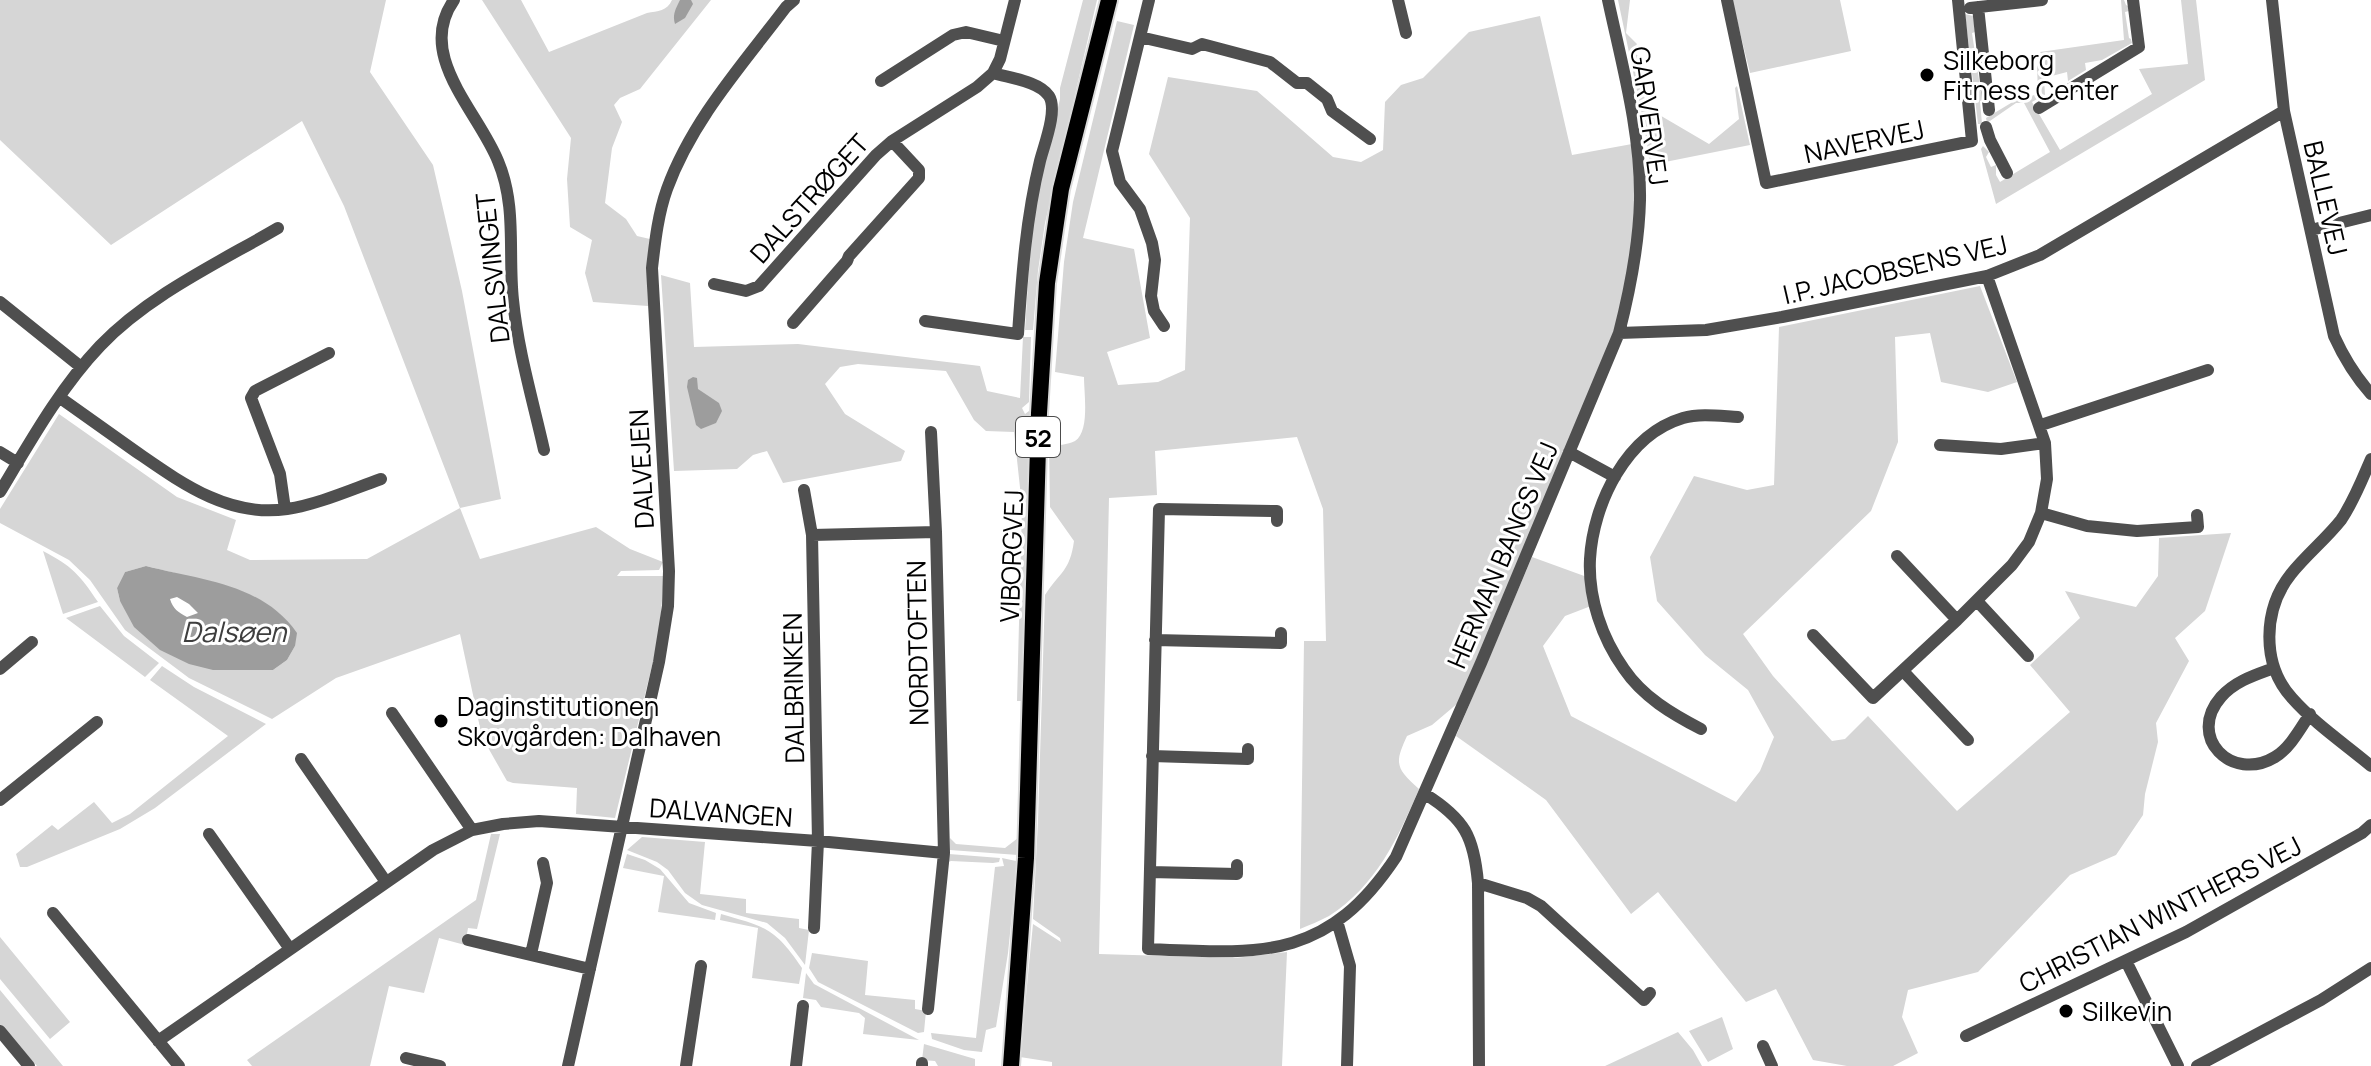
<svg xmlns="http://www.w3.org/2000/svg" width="2371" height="1066" viewBox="0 0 2371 1066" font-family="Manrope,sans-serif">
  <rect width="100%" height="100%" fill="#fff"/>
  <path fill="#d6d6d6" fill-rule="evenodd" d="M0,0H386L370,72L433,165L462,291L501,499L460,508L480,559L596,527L630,549L663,562L659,570L621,571L617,576H664L659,637L615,818L576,814L577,788L513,783L507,781L482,737L460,634L336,678L272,719L189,678L125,630L90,580L69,560L0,523V509L59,414L177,497L236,520L227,550L250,560L367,559L460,508L344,206L302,121L111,245L0,140ZM146,566L175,573L295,646L287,660L273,670L254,669L120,601L117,588L125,572Z
    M482,0H521L549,52L647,13C658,11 667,11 672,0H711L640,89L620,98L614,105L622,122L612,148L605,203L626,219L637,236L650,239L647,270L648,306L593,302L585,273L592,240L570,227L567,179L571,138Z
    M1083,0H1097L1045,223L1038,271L1033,330H1025L1031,237L1036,198L1060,99V88Z
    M1618,0H1630L1626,33L1637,44L1632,51L1643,60L1640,66L1647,72L1640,81L1641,91L1651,110L1709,144L1739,119L1735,88L1737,86L1750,145L1650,165L1644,124Z
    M1732,0H1840L1851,51L1750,73Z
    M2121,0H2124L2126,5L2128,6L2129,11L2125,12L2129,38L2131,39L2132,43L2102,60L2085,63L2086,70L2068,81L2067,72L2044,78L2045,95L2041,97L2038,93L2037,66L2041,60L2040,52L2124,40Z
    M2181,0H2196L2205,80L1996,204L1981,149L1983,146L1989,152L1986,157L1991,167L1996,165V175L2000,182L2050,152L2024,103H2016L1987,123L1986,118L2011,103L2010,100L2035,95L2037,99L2032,102L2060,150L2152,94L2139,69L2188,64Z
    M1965,14L1973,16L1975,32L1972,33L1982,100L1980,101L1982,124H1978Z
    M1540,16L1572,155L1632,144C1634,170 1636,195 1635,220C1634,258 1623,295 1614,332L1458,703L1432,725L1407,736C1394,764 1396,768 1419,789C1398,838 1376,886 1329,916C1320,921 1309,925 1300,929L1304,641H1326L1323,509L1297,437L1155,451L1157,495L1109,498L1099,954L1235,958L1287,952L1282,1066H1052V1062L1020,1057L1033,924L1061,942L1060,938L1033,919L1038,820L1045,595C1060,572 1070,571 1074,541L1050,507L1049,446C1057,445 1068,445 1075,441C1090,431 1084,394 1084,377L1055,372L1064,262L1073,202L1117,21L1134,25L1083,238L1134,249L1150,338L1107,352L1118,385L1158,382L1185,370L1190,218L1149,154L1168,77L1257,91L1333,157L1361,162L1383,150L1385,102L1401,85L1423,78L1469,32Z
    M661,275L690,283L694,347L798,344L980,366L987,391L1020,398L1023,337H1031L1029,402L1022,408L1025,414L1029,411V433L1023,701H1017L1022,506L1014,432L986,431L974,420L946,371L858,364L840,367L825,384L845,414L905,451L901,461L783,483L767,451L753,455L737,469L674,471Z
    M1980,286L2017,382L1988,392L1941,382L1930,333L1895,337L1898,442L1871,511L1743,634L1773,676L1832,741L1845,739L1868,716L1957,811L2070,712L2030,665L2080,618L2065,591L2136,607L2158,576L2159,538L2231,533L2205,611L2175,638L2189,661L2156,723L2158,742L2145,794L2143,815L2116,855L2070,875L1978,972L1908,990L1902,1017L1918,1053L1893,1066H1847L1813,1060L1776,989L1746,1002L1658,892L1631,914L1546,800L1456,736L1532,557L1587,577L1591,606L1565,616L1543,646L1571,716L1736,802L1760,771L1774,737L1748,690L1705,655L1657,601L1650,557L1694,476L1747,490L1774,485L1779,327Z
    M43,551C72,566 80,575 98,602L63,614Z
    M100,606L124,636L159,663L145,677L66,618Z
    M162,666L194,687L266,724L155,808L120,829L27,867H20L16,854L52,825L58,830L94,802L112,823L130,814L228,736L150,680Z
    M491,834H500L477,929L468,928L465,945L439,938L424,993L389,986L370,1066H252L247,1060L476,900Z
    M642,837L705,842L700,894L746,899V913L799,919V928L809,930L805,965L785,938L767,923L702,905L685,893L668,870L657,862L627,850Z
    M950,838L956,844L1005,848L1018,838V855L950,850Z
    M627,854L645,860L660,869L689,903L716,913L715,920L658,912L664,876L623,868Z
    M949,854L1000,858L999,862L993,863L951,861L948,862Z
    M1002,858L1016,861L1017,865L1008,953L996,1027L986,1030L982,1052L964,1050L932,1039L931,1033L976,1038L995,867L1004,866Z
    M721,914C766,927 775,928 802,968L799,984L752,978L758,928L720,920Z
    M0,937L70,1022L50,1039L0,979Z
    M812,953L868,961L865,995L915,1000V1009L926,1011L924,1032L918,1033L818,982L809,968Z
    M806,973L814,984L919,1040L863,1034L865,1018L859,1013L821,1007L816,1000L803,998Z
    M0,990L63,1066H37L0,1025Z
    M1722,1017L1733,1049L1708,1062L1689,1031Z
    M1678,1032L1693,1050L1702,1066H1605Z
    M924,1044L975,1059V1066H938L935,1061L922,1060Z"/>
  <path fill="#9d9d9d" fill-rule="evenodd" d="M680,0H691L693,4L685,18L675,24C672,15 676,8 680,0Z
    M693,377L697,378L698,389L719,403L722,411L716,423L701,429L696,425L687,387L688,380Z
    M146,566C200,580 262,583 297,633L295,646L287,660L273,670H213L189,664L160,650L134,627L120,601L117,588L125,572ZM177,597L189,604L198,613L187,617C178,612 173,609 170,599Z"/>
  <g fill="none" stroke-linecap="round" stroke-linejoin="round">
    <defs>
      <path id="major" d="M1011,1066L1026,858L1039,413L1047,283L1061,189L1109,0"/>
    </defs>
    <use href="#major" stroke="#dbdbdb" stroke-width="20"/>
    <path stroke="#4f4f4f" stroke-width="12" d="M454,0C415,55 478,111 498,161C517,206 508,253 513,300C518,351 533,401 544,450
      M1149,0L1112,151L1120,182L1140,209L1152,243L1155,260L1151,296L1154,311L1164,326
      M1398,0L1406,33
      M1727,0L1766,183L1972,141L1958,0
      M2272,0L2284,111L2334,336C2344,358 2355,376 2371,394
      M1978,7L1989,110
      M1970,8L2042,0
      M1140,37L1192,49L1202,44L1270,62L1297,83H1307L1327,99L1332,111L1370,139
      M881,81L953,35L966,32L1004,41
      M2039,108L2139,47L2133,0
      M1986,127L1990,140L2007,173
      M2311,230L2371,215
      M714,284L746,291L759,286L876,155L892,141L977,87L993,73L1000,59L1015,0
      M0,302L81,367
      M925,321L1018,334C1022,275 1026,218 1040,161C1044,145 1058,110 1049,96C1039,81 1009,78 993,73
      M793,323L847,261L849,256L919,178V170L892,141
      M1619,333L1706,330L1782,317L1987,276L2040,255L2284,111
      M59,397C84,415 110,433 135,451C180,482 228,518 287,509C319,504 350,490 381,479
      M2041,425L2208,370
      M1940,445L2001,449L2045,443
      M0,452L18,463
      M1569,452L1615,477
      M2371,459C2362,480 2354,501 2341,520C2326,539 2306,555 2291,574C2263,609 2261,664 2292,698C2315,724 2345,744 2371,766
      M804,490L812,535L818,841L814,928
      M0,492C30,442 60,388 100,346C149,295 218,263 278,228
      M285,509L280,474L251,398L255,391L329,353
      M2041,513L2087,526L2137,531L2198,527L2197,515
      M1277,521V511L1159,509L1148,949C1261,954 1327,961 1396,857L1481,663L1619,333C1630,290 1639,244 1640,200C1641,132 1622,65 1608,0
      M812,535L936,532
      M1897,556L1957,620
      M1977,601L2028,656
      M1813,635L1873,698L1957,620L2012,565L2029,542L2041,513L2047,479L2045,443L1987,276
      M1155,640L1281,643V633
      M2274,668C2255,675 2235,681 2221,697C2186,737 2232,783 2275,757C2290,748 2300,729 2310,714
      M0,669L32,642
      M1903,671L1968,740
      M392,713L472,830
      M1701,729C1672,714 1643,697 1624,669C1602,638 1588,598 1590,559C1593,504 1626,435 1683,418C1700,413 1720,416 1738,417
      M1152,756L1248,759V749
      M301,759L386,882
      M1425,794C1465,819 1474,837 1478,883L1479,1066
      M0,800L97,722
      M209,834L290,949
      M1150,872L1237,874V865
      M1478,883L1527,898L1541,906L1644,1000L1650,993
      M53,913L179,1066
      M1337,921L1350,966L1347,1066
      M468,940L590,969
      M531,954L547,883L543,863
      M2126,961L2178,1066
      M928,1009L944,853L936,532L931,432
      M0,1031L29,1066
      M1966,1036L2186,932L2362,833L2371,825
      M158,1041L433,850L472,830L503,824L539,821L818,841L944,853
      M1763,1046L1772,1066
      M406,1058L440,1066
      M568,1066L659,662L668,606L669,571L652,268C655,242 658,214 667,189C692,120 743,64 786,7L794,0
      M686,1066L701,966
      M796,1066L803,1006
      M922,1066V1063
      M2197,1066L2321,1000L2371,968"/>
    <use href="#major" stroke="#000" stroke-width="16"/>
  </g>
  <g fill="#000" stroke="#fff" stroke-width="3">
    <circle cx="1927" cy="75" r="8"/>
    <circle cx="441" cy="721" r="8"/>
    <circle cx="2066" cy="1011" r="8"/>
  </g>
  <g text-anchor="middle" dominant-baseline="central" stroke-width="6" stroke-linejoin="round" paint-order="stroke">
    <rect fill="#fff" stroke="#4c4c4c" stroke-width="2" x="1016" y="417" width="44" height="40" rx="6"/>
    <g font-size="24" font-weight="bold" fill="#000">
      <text x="1038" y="437">52</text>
    </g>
    <g font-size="26" fill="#000" stroke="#fff" text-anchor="start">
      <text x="1943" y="60">Silkeborg<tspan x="1943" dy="30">Fitness Center</tspan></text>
      <text x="457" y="706">Daginstitutionen<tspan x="457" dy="30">Skovgården: Dalhaven</tspan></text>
      <text x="2082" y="1011">Silkevin</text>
    </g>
    <g font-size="26" fill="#000" stroke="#fff">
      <text transform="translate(1650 116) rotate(82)">GARVERVEJ</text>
      <text transform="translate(1864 141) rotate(-12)">NAVERVEJ</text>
      <text transform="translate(809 198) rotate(-48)">DALSTRØGET</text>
      <text transform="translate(2326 198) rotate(77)">BALLEVEJ</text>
      <text transform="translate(492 268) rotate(-96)">DALSVINGET</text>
      <text transform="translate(1895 269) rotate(-13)">I.P. JACOBSENS VEJ</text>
      <text transform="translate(641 469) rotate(-93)">DALVEJEN</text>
      <text transform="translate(1502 555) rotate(-67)">HERMAN BANGS VEJ</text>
      <text transform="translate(1011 556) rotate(-88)">VIBORGVEJ</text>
      <text transform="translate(917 643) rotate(-91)">NORDTOFTEN</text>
      <text transform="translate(793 688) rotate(-91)">DALBRINKEN</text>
      <text transform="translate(721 812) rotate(4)">DALVANGEN</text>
      <text transform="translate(2160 914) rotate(-27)">CHRISTIAN WINTHERS VEJ</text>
    </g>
    <g font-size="28" font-style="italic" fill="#3e3e3e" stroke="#fff">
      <text x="234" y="631">Dalsøen</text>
    </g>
  </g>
</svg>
